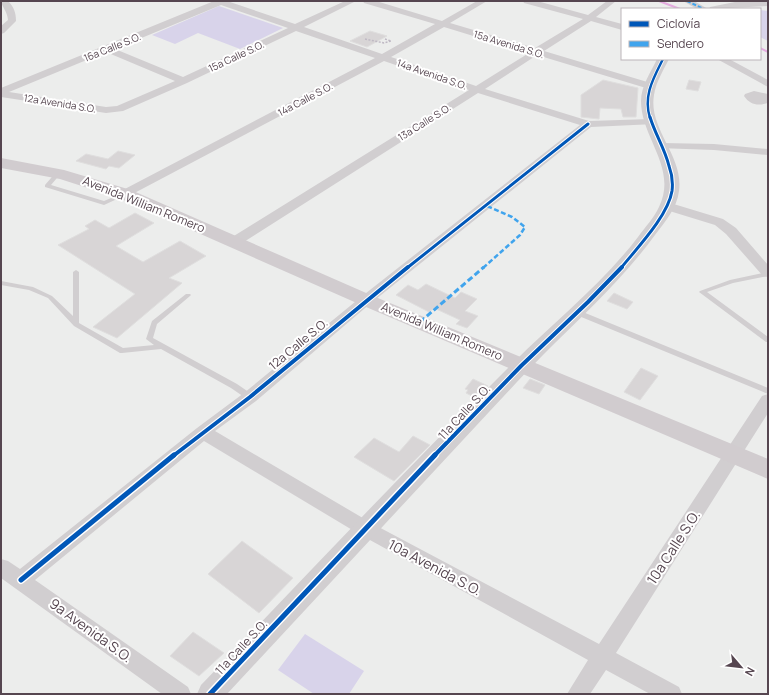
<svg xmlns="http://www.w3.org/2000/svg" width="769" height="695" viewBox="0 0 769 695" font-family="Manrope,sans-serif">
  <rect width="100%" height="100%" fill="#ecedec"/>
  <path fill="#d8d3ea" d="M219,6L283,28L240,49L198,33L175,44L152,35Z
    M760,10L768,11V41L760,37Z
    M305,634L364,671L349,694H314L278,670Z"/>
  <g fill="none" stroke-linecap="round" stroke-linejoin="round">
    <path stroke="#e4aadf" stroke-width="2" d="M659,1L680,9
      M760,48L768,52"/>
  </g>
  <path fill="#d8d5d6" stroke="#dfdede" d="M370,31L387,36L367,47L350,41Z
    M603,80L638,88L636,117H623L621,109L600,108L599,119L581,117V95Z
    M689,80L701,82L698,91L686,89Z
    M118,151L135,155L119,168L109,166L106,169L76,161L86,154L108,159Z
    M135,213L154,223L116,246L143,262L180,241L206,256L169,278L182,283L117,338L93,327L135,294L58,245L89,229L85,226L95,220L109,228Z
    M426,284L455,298L461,292L477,299L465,311L478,316L467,328L456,324L460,320L434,308L429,312L396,295L408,285L418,290Z
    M614,293L633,302L627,309L607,301Z
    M641,368L658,376L640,400L624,392Z
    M473,379L488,386L476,398L466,393L468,390L465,389Z
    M530,379L545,385L539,394L523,388Z
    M413,436L430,445L394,481L354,457L374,438L399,452Z
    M242,541L293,578L259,613L208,574Z
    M193,632L224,653L199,676L170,656Z"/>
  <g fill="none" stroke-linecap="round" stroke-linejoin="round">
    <path stroke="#bfb9c4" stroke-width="1.5" stroke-dasharray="2 1.5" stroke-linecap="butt" d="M365,39L384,43L391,41
      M385,39L391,41"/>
    <path fill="#d1ced0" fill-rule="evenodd" d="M59,170L62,172L51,185L104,201L123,193L125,192L128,194L104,205L45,187V185L57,171Z
      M76,270L79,272V323L123,348L154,345L146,339L152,321L186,294H190L191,295L190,296L157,324L153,338L237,384L253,395L254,397L253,399H247L231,388L161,349L122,353H120L74,326L48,298L29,290L1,285V281L33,287L52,296L73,316V272Z
      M768,272V276L733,283L707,292L768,337V342H766L699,292L700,291L730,280Z
      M574,310H578L768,388V394L574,314L573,312Z"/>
    <path fill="#d1ced0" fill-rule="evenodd" d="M1,1H8C14,7 16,13 16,21L4,33L1,34V26L8,20C7,11 2,7 1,1Z
      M214,1H227L295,24L345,1H356L304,27L382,54L435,24L364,3L363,1H376L442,21L477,1H487L450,23L535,48L583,19L524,3L523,1H537L588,15L607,1H616L596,17L622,24V30L591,21L544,51L654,84L655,86L654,88H646L537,55L485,89L589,121L651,119L656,122L655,124L591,127L371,303L256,401L215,431L373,524L599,644L762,396L768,394V413L616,653L679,687L682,694H650L606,670L590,694H567L588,660L359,534L204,441L35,580L188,687L191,694H162L1,578V559L8,561L20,569L197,428L244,393L361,297L580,125L478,93L239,245H229L228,242L229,239L469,90L384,61L125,198L121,197L119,194L121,191L375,58L296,31L187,83L123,111L106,113L1,97V88ZM221,5L288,28L183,77L115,49ZM444,27L529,53L476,86L391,57ZM106,52L175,81L117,106L106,107L9,92Z
      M683,1H694L708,9H697Z
      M717,59H729L768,80V87Z
      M754,91L768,94V103C758,106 750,105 744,96L745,94Z
      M662,143L714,144L768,149V155L714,150L658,148L656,146Z
      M667,202L723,219L736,228L768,265V277L763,276L726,234L715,225L663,209L661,206L663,203Z"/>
    <path fill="#d1ced0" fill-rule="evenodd" d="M740,1H768V6L709,9L710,7Z
      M657,59H669C663,71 656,82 654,95C648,129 684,156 679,191C677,208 665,222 655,235C622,280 582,316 543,355C525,373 507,393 489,412L227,694H197L201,685C305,577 407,468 513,363C555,321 602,284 638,237C645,227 654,218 659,207C678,168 641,138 641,101C641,86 651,72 657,59Z"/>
    <path fill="#d1cccf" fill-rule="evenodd" d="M1,158L64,170L131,190L373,296L768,459V479L359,304L119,198L60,179L1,168Z"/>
    <path stroke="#40a4ed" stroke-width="2" stroke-dasharray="4 2" stroke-linecap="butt" d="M687,1L704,9"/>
    <path stroke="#40a4ed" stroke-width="2.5" stroke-dasharray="5 2.5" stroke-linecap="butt" d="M483,268L520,235L525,227L512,217L485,205"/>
    <path stroke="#40a4ed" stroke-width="3" stroke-dasharray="6 3" stroke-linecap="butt" d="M420,322L484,267"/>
    <defs>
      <path id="cycleway-far3" d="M650,118C643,96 653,79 663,59"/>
      <path id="cycleway-far2" d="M407,268L588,124
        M621,268C637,248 668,216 672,191C673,183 672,174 669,166C665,149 655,134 650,117"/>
      <path id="cycleway-far1" d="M173,456L250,397L408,267
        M434,456L521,366L588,302L622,267"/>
      <path id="cycleway" d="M21,580L174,455
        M210,694L435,455"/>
    </defs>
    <use href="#cycleway-far3" stroke="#fff" stroke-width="4"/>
    <use href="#cycleway-far2" stroke="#fff" stroke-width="5"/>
    <use href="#cycleway-far1" stroke="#fff" stroke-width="6"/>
    <use href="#cycleway" stroke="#fff" stroke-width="8"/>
    <use href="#cycleway-far3" stroke="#0057b8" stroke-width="2.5"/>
    <use href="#cycleway-far2" stroke="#0057b8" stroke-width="3"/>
    <use href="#cycleway-far1" stroke="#0057b8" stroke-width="4"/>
    <use href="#cycleway" stroke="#0057b8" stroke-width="5"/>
  </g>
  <g text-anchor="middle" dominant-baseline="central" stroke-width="4" stroke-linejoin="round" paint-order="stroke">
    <g font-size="10" fill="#564650" stroke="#fff">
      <text transform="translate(509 44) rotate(17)">15a Avenida S.O.</text>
      <text transform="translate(112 47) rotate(-22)">16a Calle S.O.</text>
      <text transform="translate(236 56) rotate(-25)">15a Calle S.O.</text>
      <text transform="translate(432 74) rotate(19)">14a Avenida S.O.</text>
      <text transform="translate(305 99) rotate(-28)">14a Calle S.O.</text>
      <text transform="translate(60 103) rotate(9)">12a Avenida S.O.</text>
      <text transform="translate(424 122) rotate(-32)">13a Calle S.O.</text>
    </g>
    <g font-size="12" fill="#564650" stroke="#fff">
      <text transform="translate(144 204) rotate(22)">Avenida William Romero</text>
      <text transform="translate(442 331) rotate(23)">Avenida William Romero</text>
      <text transform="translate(298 344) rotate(-40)">12a Calle S.O.</text>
      <text transform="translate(464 412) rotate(-47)">11a Calle S.O.</text>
      <text transform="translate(241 647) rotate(-47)">11a Calle S.O.</text>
    </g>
    <g font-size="14" fill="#564650" stroke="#fff">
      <text transform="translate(673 547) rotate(-57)">10a Calle S.O.</text>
      <text transform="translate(435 567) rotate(28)">10a Avenida S.O.</text>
      <text transform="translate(91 630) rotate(36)">9a Avenida S.O.</text>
    </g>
  </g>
  <rect width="769" height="695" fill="none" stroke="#564650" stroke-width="4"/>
  <rect x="621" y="8" width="140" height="52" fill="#ffffff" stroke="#bbb5b9"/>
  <rect x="629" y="21" width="20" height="6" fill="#0057b8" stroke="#bbb5b9"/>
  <text x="657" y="28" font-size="12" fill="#564650">Ciclovía</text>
  <rect x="629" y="41" width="20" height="6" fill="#40a4ed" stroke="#bbb5b9"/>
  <text x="657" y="48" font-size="12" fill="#564650">Sendero</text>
  <g transform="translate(741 667) rotate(118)" stroke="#ffffff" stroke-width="3" paint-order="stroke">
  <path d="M0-3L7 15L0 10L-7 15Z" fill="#564650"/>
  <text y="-6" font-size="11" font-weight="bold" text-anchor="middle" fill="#564650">N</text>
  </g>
</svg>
